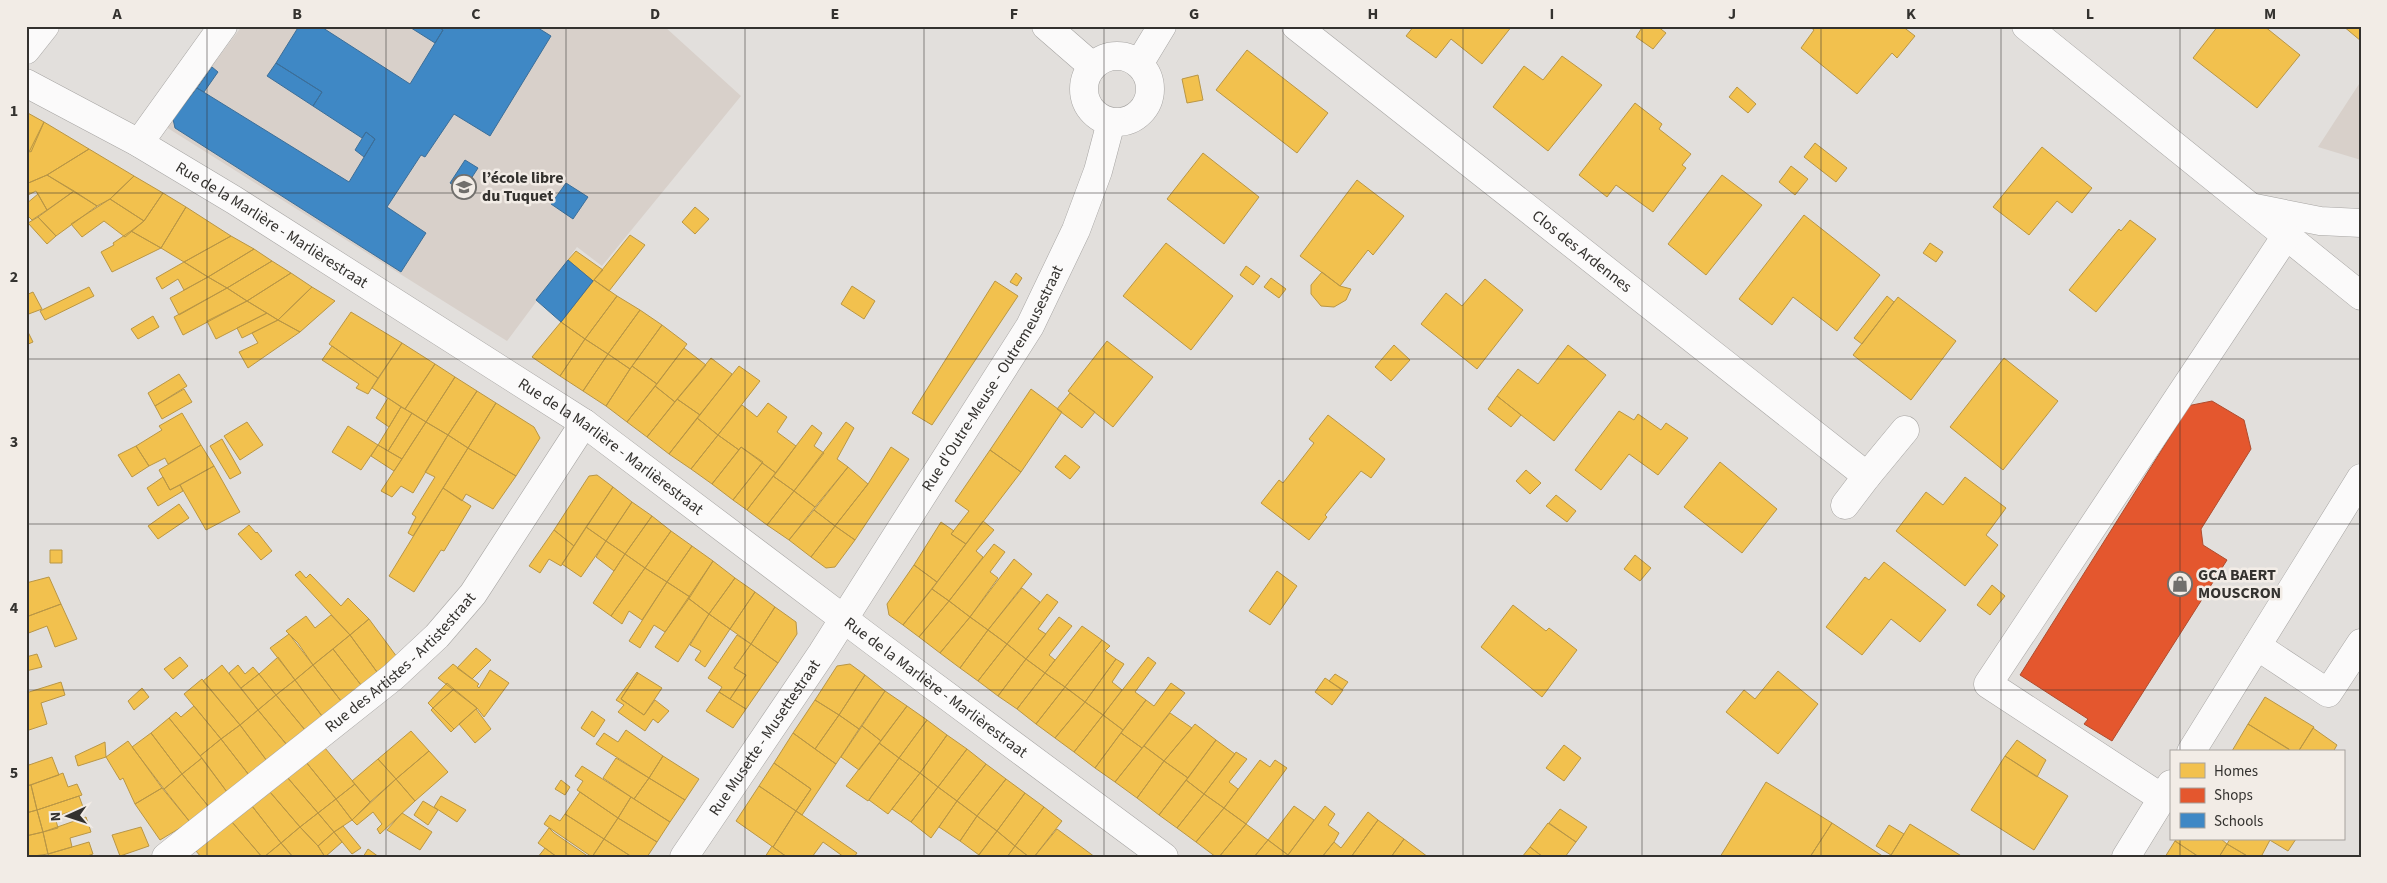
<svg xmlns="http://www.w3.org/2000/svg" width="2387" height="883" viewBox="0 0 2387 883" font-family="'Source Sans 3',sans-serif">
  <rect width="100%" height="100%" fill="#e2dfdc"/>
  <path fill="#d8d0ca" d="M242,26H664L741,96L602,266L577,247L507,341L166,127Z
    M2361,81V160L2318,147Z"/>
  <path fill="#f2c14e" stroke="#b99645" d="M1414,26H1512L1482,64L1451,39L1436,58L1406,36Z
    M1643,26H1657L1666,33L1653,49L1636,37Z
    M1809,26H1902L1915,36L1897,58L1892,53L1857,94L1801,48L1814,30Z
    M2218,26H2264L2300,55L2257,108L2193,58Z
    M2343,26H2361V41Z
    M1247,50L1328,113L1297,153L1216,90Z
    M1562,56L1602,85L1548,151L1493,107L1524,66L1543,80Z
    M1198,75L1203,100L1187,103L1182,79Z
    M1737,87L1756,104L1748,113L1729,97Z
    M1635,103L1662,124L1659,129L1691,154L1682,165L1686,168L1653,212L1616,185L1607,197L1579,175Z
    M26,112L44,122L31,152L26,149Z
    M44,122L89,149L47,175L26,184V158Z
    M1815,143L1847,168L1836,182L1804,157Z
    M2042,147L2092,188L2072,213L2057,201L2029,235L1993,207Z
    M89,149L134,176L110,199L97,206L47,175Z
    M1203,153L1259,197L1224,244L1167,199Z
    M1791,166L1808,179L1795,195L1779,182Z
    M47,175L74,191L47,210L36,191L26,196V184Z
    M1722,175L1762,205L1706,275L1668,244Z
    M134,176L163,193L144,221L110,199Z
    M1357,180L1404,216L1373,255L1368,250L1340,286L1300,256Z
    M74,191L97,206L56,236L38,217Z
    M163,193L186,207L161,248L131,231L144,221Z
    M38,194L47,210L32,220L26,214V204Z
    M110,199L144,221L125,237L104,221L82,237L71,224Z
    M186,207L231,236L184,262L161,248Z
    M695,207L709,219L695,234L682,222Z
    M1804,215L1880,275L1837,331L1793,297L1772,325L1739,299Z
    M38,217L56,236L47,244L28,223Z
    M2130,220L2156,239L2096,312L2069,290L2119,229L2121,231Z
    M131,231L161,248L112,272L101,252L114,245L113,243Z
    M630,235L645,245L609,291L594,280Z
    M231,236L254,249L208,277L184,262Z
    M1166,243L1233,296L1191,350L1123,296Z
    M1930,243L1943,252L1936,262L1923,253Z
    M254,249L272,261L227,288L208,277Z
    M576,251L603,270L593,281L568,260Z
    M272,261L291,273L247,301L227,288Z
    M184,262L208,277L184,290L178,279L162,289L156,278Z
    M1246,266L1260,276L1253,285L1240,275Z
    M1322,272L1340,286L1351,289L1346,300L1334,307L1321,306L1311,294V285Z
    M291,273L312,287L278,320L247,301Z
    M1016,273L1022,278L1017,286L1010,282Z
    M208,277L227,288L179,315L170,298Z
    M1271,278L1286,289L1279,298L1264,287Z
    M1485,279L1523,310L1477,369L1421,324L1446,293L1462,306Z
    M594,280L617,296L585,339L561,322Z
    M995,281L1018,296L932,425L912,413Z
    M852,286L875,301L864,319L841,304Z
    M89,287L94,296L45,320L40,311Z
    M312,287L335,301L300,332L278,320Z
    M227,288L247,301L183,335L174,317Z
    M33,292L42,309L26,315V295Z
    M617,296L640,310L608,354L585,339Z
    M1887,296L1894,302L1862,344L1854,338Z
    M1898,297L1956,341L1911,400L1853,355Z
    M247,301L267,313L216,339L207,321Z
    M640,310L662,325L630,369L608,354Z
    M351,312L402,343L378,378L329,344Z
    M267,313L278,320L242,338L237,328Z
    M153,316L159,327L138,339L131,329Z
    M278,320L300,332L248,368L239,352L258,343L252,333Z
    M561,322L585,339L560,376L532,357Z
    M662,325L687,344L657,384L632,366Z
    M26,328L33,342L26,345Z
    M585,339L608,354L583,391L560,376Z
    M1107,341L1153,377L1113,427L1068,391Z
    M402,343L435,364L405,409L372,388Z
    M1394,345L1410,360L1391,381L1375,367Z
    M1568,345L1606,375L1554,441L1497,396L1518,369L1538,384Z
    M332,346L378,378L368,394L356,388L359,384L322,360Z
    M684,348L706,365L675,402L655,386Z
    M608,354L630,369L606,406L583,391Z
    M711,358L732,374L700,415L677,399Z
    M2004,358L2058,401L2003,470L1950,427Z
    M435,364L455,377L426,422L405,409Z
    M632,366L657,384L627,422L606,406Z
    M739,366L760,381L718,435L697,418Z
    M179,374L187,386L155,406L148,393Z
    M455,377L477,391L448,435L426,422Z
    M655,386L675,402L647,437L627,422Z
    M184,389L192,402L162,419L155,406Z
    M1031,389L1062,412L1021,472L990,450Z
    M477,391L496,403L468,448L448,435Z
    M1070,393L1095,412L1082,428L1057,409Z
    M1497,396L1521,415L1511,427L1488,409Z
    M388,398L401,407L389,427L376,418Z
    M677,399L700,415L669,454L647,437Z
    M496,403L534,427L540,438L516,476L468,448Z
    M768,403L787,417L777,432L796,446L776,473L741,447L739,450L718,435L742,405L757,417Z
    M401,407L412,413L388,451L378,445Z
    M1619,411L1634,420L1638,414L1661,430L1666,423L1688,438L1658,475L1629,454L1601,490L1575,470Z
    M182,413L201,445L168,464L165,458L149,466L136,446L162,430L159,426Z
    M412,413L426,422L402,459L388,451Z
    M1328,415L1385,459L1371,478L1361,471L1325,515L1327,517L1309,540L1261,503L1279,480L1283,483L1314,443L1309,439Z
    M697,418L718,435L691,469L669,454Z
    M247,422L263,445L240,460L224,436Z
    M426,422L448,435L413,493L401,486L392,497L381,491Z
    M846,422L854,428L837,459L848,467L815,507L794,491Z
    M812,425L822,433L814,446L824,453L794,491L773,476Z
    M348,426L378,445L361,470L332,452Z
    M448,435L468,448L413,536L408,533L416,517L412,514L435,477L425,472Z
    M718,435L739,450L712,484L691,469Z
    M222,439L241,473L230,479L210,446Z
    M201,445L214,466L170,490L159,470Z
    M378,445L402,459L394,471L371,456Z
    M136,446L149,466L132,477L118,455Z
    M741,447L763,462L733,500L712,484Z
    M891,447L909,459L855,540L835,526L868,484Z
    M468,448L516,476L493,509L466,494L462,501L443,488Z
    M990,450L1021,472L966,544L951,534L969,511L955,501Z
    M1065,455L1080,467L1070,479L1055,467Z
    M1720,462L1777,509L1742,553L1684,507Z
    M762,463L776,473L747,510L733,500Z
    M214,466L240,512L206,530L180,485Z
    M848,467L868,484L835,526L814,510Z
    M1526,470L1541,483L1530,494L1516,481Z
    M597,475L613,487L574,546L554,530L589,476Z
    M773,476L794,491L767,525L747,510Z
    M163,477L170,490L180,485L183,491L158,506L147,488Z
    M1965,477L2006,508L1986,535L1998,545L1965,586L1896,531L1926,492L1943,505Z
    M613,487L632,502L606,541L586,527Z
    M443,488L471,506L444,551L441,550L414,592L389,576Z
    M794,491L815,507L789,540L767,525Z
    M1556,495L1576,511L1567,522L1546,506Z
    M632,502L652,516L625,554L606,541Z
    M179,504L189,518L158,539L148,526Z
    M814,510L835,526L811,557L789,540Z
    M652,516L671,531L645,568L625,554Z
    M983,521L994,530L976,551L983,557L949,601L932,589Z
    M941,522L954,531L951,534L966,544L937,582L914,565Z
    M249,525L256,533L257,532L272,551L261,560L238,534Z
    M835,526L855,540L835,567L826,568L811,557Z
    M586,527L606,541L581,577L562,564Z
    M554,530L574,546L561,566L549,559L540,573L529,566Z
    M671,531L692,546L667,582L645,568Z
    M606,541L625,554L614,571L596,557Z
    M994,544L1005,552L990,572L998,578L970,617L949,601Z
    M692,546L713,561L690,597L667,582Z
    M50,550H62V563H50Z
    M625,554L645,568L611,616L593,603Z
    M1635,555L1651,568L1640,581L1624,569Z
    M1014,559L1032,574L988,630L970,617Z
    M713,561L735,578L709,614L688,598Z
    M1884,562L1946,610L1920,642L1891,619L1862,655L1826,627L1865,577L1869,580Z
    M914,565L937,582L903,625L889,615L887,604Z
    M645,568L667,582L642,620L629,611L622,624L611,616Z
    M300,571L306,578L310,574L341,606L348,598L369,619L350,635L295,575Z
    M1277,571L1297,586L1270,625L1249,611Z
    M49,577L61,604L26,617V583Z
    M735,578L755,592L730,629L709,614Z
    M667,582L690,597L665,632L654,625L640,648L629,641Z
    M1992,585L2005,596L1990,615L1977,605Z
    M1022,588L1040,602L1007,644L988,630Z
    M932,589L949,601L919,637L903,625Z
    M755,592L775,607L751,644L730,629Z
    M1047,594L1058,602L1038,629L1046,634L1026,659L1007,644Z
    M688,598L709,614L678,662L655,647Z
    M949,601L970,617L940,653L919,637Z
    M61,604L77,639L55,647L47,626L26,634V617Z
    M1513,605L1546,631L1549,628L1577,650L1542,697L1481,647Z
    M775,607L796,622L797,634L778,663L751,644Z
    M709,614L730,629L705,667L695,660L701,651L690,645Z
    M331,615L350,635L313,665L298,643L286,631L306,616L315,628Z
    M970,617L988,630L960,668L940,653Z
    M1059,617L1072,626L1049,655L1055,660L1045,673L1026,659Z
    M369,619L397,657L377,672L350,635Z
    M1082,626L1102,640L1065,687L1045,673Z
    M988,630L1007,644L978,681L960,668Z
    M289,634L313,665L295,680L270,648Z
    M350,635L377,672L361,685L333,649Z
    M737,635L751,644L734,668L746,675L730,699L719,692L722,687L708,678Z
    M1102,640L1110,646L1105,651L1116,659L1085,702L1065,687Z
    M751,644L778,663L746,709L730,699L746,675L734,668Z
    M1007,644L1026,659L998,696L978,681Z
    M476,648L491,660L472,679L457,668Z
    M333,649L361,685L341,701L313,665Z
    M37,654L42,667L26,671V657Z
    M180,657L188,666L173,679L164,669Z
    M278,657L295,680L276,695L259,674Z
    M1148,657L1156,663L1135,692L1146,700L1123,730L1103,715Z
    M1026,659L1045,673L1017,709L998,696Z
    M1116,659L1124,664L1112,682L1122,690L1103,715L1085,702Z
    M453,664L479,684L477,686L479,688L490,670L509,683L484,717L477,708L438,678Z
    M850,664L865,675L839,715L815,700L837,666Z
    M222,665L258,710L240,725L203,681Z
    M238,665L245,674L253,667L259,674L241,688L229,673Z
    M313,665L341,701L322,716L295,680Z
    M1778,671L1818,704L1778,754L1726,712L1744,690L1755,699Z
    M637,672L638,673L621,699L644,715L655,700L669,711L658,723L653,719L645,731L618,712L624,705L616,700Z
    M638,673L662,688L644,715L621,699Z
    M1045,673L1065,687L1036,724L1017,709Z
    M259,674L276,695L258,710L241,688Z
    M1335,674L1348,682L1342,690L1329,681Z
    M865,675L885,691L859,729L839,715Z
    M1325,678L1343,690L1332,705L1315,692Z
    M202,679L240,725L221,739L184,694Z
    M295,680L322,716L305,730L276,695Z
    M61,682L65,695L41,703L47,724L26,731V693Z
    M447,683L454,689L433,708L428,703Z
    M1171,683L1185,693L1142,748L1121,733L1146,700L1154,706Z
    M1065,687L1085,702L1055,738L1036,724Z
    M142,688L149,697L134,710L128,701Z
    M454,689L477,708L454,729L433,708Z
    M885,691L907,706L881,741L862,726Z
    M719,692L746,709L733,728L706,711Z
    M276,695L305,730L287,745L258,710Z
    M2265,697L2314,727L2298,752H2293L2248,724Z
    M815,700L839,715L815,749L793,733Z
    M1085,702L1103,715L1074,752L1055,738Z
    M194,706L221,739L200,756L169,718L176,712L181,717Z
    M907,706L927,720L899,758L879,743Z
    M433,708L454,729L451,732L431,710Z
    M476,709L491,729L475,743L459,724Z
    M258,710L287,745L267,761L240,725Z
    M592,711L605,720L594,737L581,728Z
    M1170,713L1192,728L1164,761L1144,746Z
    M839,715L859,729L836,764L815,749Z
    M1103,715L1123,730L1095,768L1074,752Z
    M169,718L202,758L182,774L151,733Z
    M927,720L947,735L920,773L899,758Z
    M1195,724L1216,740L1188,778L1164,761Z
    M2248,724L2289,749L2287,752L2232,751Z
    M240,725L267,761L249,775L221,739Z
    M862,726L881,741L859,770L841,757Z
    M2313,728L2337,745L2333,752H2298Z
    M626,730L663,756L649,778L596,744L604,733L618,742Z
    M411,731L429,751L396,779L378,759Z
    M151,733L182,774L164,789L132,747Z
    M793,733L836,764L802,815L796,811L811,789L774,763Z
    M1121,733L1142,748L1115,782L1095,768Z
    M947,735L967,749L938,787L920,773Z
    M221,739L249,775L227,792L200,756Z
    M1216,740L1235,754L1204,794L1186,780Z
    M2017,740L2046,760L2037,777L2005,756Z
    M128,741L162,788L135,804L123,778L120,780L106,757Z
    M105,742L106,757L78,766L75,756Z
    M879,743L899,758L868,801L846,786Z
    M1564,745L1581,758L1564,781L1546,768Z
    M1144,746L1164,761L1137,798L1115,782Z
    M325,748L355,784L336,799L306,762Z
    M967,749L986,764L957,801L938,787Z
    M429,751L448,772L415,801L396,779Z
    M1236,752L1247,759L1229,782L1238,789L1224,808L1204,794Z
    M26,755L29,765L52,757L59,775L27,786Z
    M663,756L699,779L685,800L649,778Z
    M2005,756L2068,796L2034,850L1971,810Z
    M202,758L227,792L209,807L182,774Z
    M616,758L649,778L634,799L603,778Z
    M899,758L920,773L888,814L869,800Z
    M378,759L396,779L370,802L352,781Z
    M1260,760L1270,767L1275,760L1287,768L1246,824L1224,808Z
    M1164,761L1188,778L1159,815L1137,798Z
    M306,762L336,799L318,813L287,777Z
    M774,763L811,789L796,811L759,786Z
    M986,764L1006,779L977,816L957,801Z
    M582,766L631,797L618,818L577,790L583,781L575,776Z
    M63,773L68,787L77,784L82,795L37,810L31,785Z
    M920,773L938,787L911,822L892,809Z
    M182,774L209,807L190,822L164,789Z
    M287,777L318,813L300,827L270,792Z
    M649,778L685,800L670,822L634,799Z
    M396,779L415,801L380,834L377,829L382,824L373,812L357,825L352,820Z
    M1006,779L1025,793L997,831L977,816Z
    M561,780L570,787L565,795L555,789Z
    M1186,780L1204,794L1177,828L1159,815Z
    M1766,782L1832,823L1810,857H1720Z
    M355,784L370,802L352,820L336,799Z
    M31,785L37,810L26,813V786Z
    M759,786L796,811L773,847L736,821Z
    M938,787L957,801L931,838L911,822Z
    M162,788L190,822L160,840L135,804Z
    M270,792L300,827L281,843L252,806Z
    M580,792L618,818L604,839L565,814Z
    M1025,793L1044,807L1015,846L997,831Z
    M1204,794L1224,808L1196,842L1177,828Z
    M79,796L83,807L55,817L58,828L43,832L37,810Z
    M441,796L466,810L457,822L434,807Z
    M631,797L670,822L657,842L618,818Z
    M336,799L352,820L334,832L318,813Z
    M423,801L438,810L428,825L414,815Z
    M957,801L977,816L960,841L939,827Z
    M252,806L281,843L264,857H262L232,822Z
    M1294,806L1314,820L1288,855L1268,840Z
    M1325,806L1335,814L1328,825L1339,833L1334,842L1322,857H1290L1288,855Z
    M1044,807L1062,821L1034,857H1029L1015,846Z
    M1224,808L1246,824L1219,857H1216L1196,842Z
    M1560,809L1587,827L1576,842L1549,823Z
    M37,810L43,832L26,836V813Z
    M796,811L802,815L857,853L854,857H844L823,842L812,857H787L773,847Z
    M1368,812L1378,820L1351,857H1322L1334,842L1341,848Z
    M318,813L334,832L318,846L300,827Z
    M402,813L432,832L420,850L387,830Z
    M565,814L604,839L592,857L544,824L550,815L560,821Z
    M977,816L997,831L979,855L960,841Z
    M86,817L91,832L70,838L72,847L48,854L43,832Z
    M618,818L657,842L647,857H632L604,839Z
    M1378,820L1404,839L1391,857H1351Z
    M232,822L262,857H201L196,851Z
    M1548,823L1576,842L1565,857H1543L1530,847Z
    M1832,823L1884,857H1810Z
    M1246,824L1268,840L1254,857H1219Z
    M1910,824L1963,857H1890Z
    M1889,825L1904,834L1891,855L1876,846Z
    M343,826L361,848L352,854L334,832Z
    M141,827L149,846L120,856L112,835Z
    M300,827L318,846L325,857H293L281,843Z
    M549,828L554,833L589,857H557L538,843Z
    M1057,829L1095,857H1034Z
    M997,831L1015,846L1007,857H977Z
    M43,832L48,854L26,857V836Z
    M334,832L342,842L325,857L318,846Z
    M604,839L632,857H592Z
    M1404,839L1428,857H1391Z
    M2176,839H2221L2227,844L2219,857H2199L2175,841Z
    M2230,839H2268L2270,840L2262,855L2265,857H2249L2227,844Z
    M2268,839H2296L2288,851Z
    M1268,840L1288,855L1287,857H1254Z
    M2175,841L2199,857H2165Z
    M89,842L93,854L84,857H49L48,854Z
    M281,843L293,857H264Z
    M2227,844L2249,857H2219Z
    M772,846L773,847L787,857H765Z
    M1015,846L1029,857H1007Z
    M1530,847L1543,857H1522Z
    M545,848L557,857H538Z
    M368,849L379,857H363Z"/>
  <path fill="#e4572e" stroke="#af4c2e" d="M2212,401L2244,420L2251,449L2201,529L2203,545L2227,560L2112,741L2084,724L2088,719L2020,675L2178,424L2182,407Z"/>
  <path fill="#3f88c5" stroke="#3c6e98" d="M299,26H320L410,84L443,30L437,26H535L551,36L490,136L454,114L425,157L421,155L387,207L426,233L401,272L175,128L173,119L197,88L349,182L375,139L366,132L362,138L313,106L322,92L276,63Z
    M408,26H437L443,30L435,43Z
    M276,63L322,92L313,106L267,76Z
    M212,67L218,72L204,92L197,88Z
    M366,132L375,139L364,157L355,150Z
    M465,160L478,168L463,191L450,183Z
    M566,183L588,197L573,219L551,204Z
    M568,260L593,281L561,322L536,300Z"/>
  <g fill="none" stroke-linecap="round" stroke-linejoin="round">
    <defs>
      <g id="minor">
        <path d="M1046,26L1092,66"/>
        <path id="s1" d="M1296,26L1867,476L1845,505"/>
        <path d="M2026,26L2361,296"/>
        <path d="M26,50L45,26"/>
        <circle cx="1117" cy="89" r="33"/>
        <path d="M1139,64L1162,26"/>
        <path id="s2" d="M26,83L139,143L234,200L584,423L873,641L1164,857"/>
        <path d="M139,143L223,26"/>
        <path d="M2255,208L2320,221L2361,223"/>
        <path d="M1867,476L1905,430"/>
        <path d="M2257,646L2328,693L2361,643"/>
        <path d="M2191,752L2361,478"/>
        <path d="M2162,798L1988,684L2286,236"/>
        <path id="s3" d="M166,857L393,677L437,636L473,594L584,423"/>
        <path id="s4" d="M684,857L822,653L1030,326L1076,230L1098,171L1111,122"/>
        <path d="M2126,857L2171,784"/>
      </g>
    </defs>
    <use href="#minor" stroke="#a7a5a3" stroke-width="29"/>
    <use href="#minor" stroke="#fbfafa" stroke-width="28"/>
  </g>
  <path fill="none" stroke="#34322f" stroke-width="1" stroke-opacity="0.55" d="M207,26V857M386,26V857M566,26V857M745,26V857M924,26V857M1104,26V857M1283,26V857M1463,26V857M1642,26V857M1821,26V857M2001,26V857M2180,26V752M26,193H2361M26,359H2361M26,524H2361M26,690H2361M2180,839V857"/>
  <defs>
    <symbol id="school-ring" viewBox="-11 -11 22 22"><circle r="9.5" fill="#f2ece6" stroke="#716f6c" stroke-width="1.5"/><path d="M0-5L7-2L0 1L-7-2ZM-4 1L0 2.5L4 1V4Q0 6-4 4Z" fill="#716f6c"/></symbol>
    <symbol id="shop-ring" viewBox="-11 -11 22 22"><circle r="9.5" fill="#f2ece6" stroke="#716f6c" stroke-width="1.5"/><path d="M-5-2.5h2.3a2.7 3.5 0 0 1 5.4 0H5L5.5 6h-11ZM-1.5-2.5h3a1.5 2.3 0 0 0-3 0Z" fill="#716f6c"/></symbol>
  </defs>
  <g fill-rule="evenodd">
    <use href="#school-ring" x="450" y="173" width="28" height="28"/>
    <use href="#shop-ring" x="2166" y="570" width="28" height="28"/>
  </g>
  <g text-anchor="middle" dominant-baseline="central" stroke-width="5" stroke-linejoin="round" paint-order="stroke">
    <g font-size="16" font-weight="bold" fill="#34322f" stroke="#f2ece6" text-anchor="start">
      <text x="482" y="178">l’école libre<tspan x="482" dy="18">du Tuquet</tspan></text>
      <text x="2198" y="575">GCA BAERT<tspan x="2198" dy="18">MOUSCRON</tspan></text>
    </g>
    <g font-size="16" fill="#34322f" stroke="#f2ece6">
      <text stroke="none"><textPath href="#s2" startOffset="284">Rue de la Marlière - Marlièrestraat</textPath></text>
      <text stroke="none"><textPath href="#s1" startOffset="364">Clos des Ardennes</textPath></text>
      <text stroke="none"><textPath href="#s4" startOffset="570">Rue d'Outre-Meuse - Outremeusestraat</textPath></text>
      <text stroke="none"><textPath href="#s2" startOffset="689">Rue de la Marlière - Marlièrestraat</textPath></text>
      <text stroke="none"><textPath href="#s3" startOffset="305">Rue des Artistes - Artistestraat</textPath></text>
      <text stroke="none"><textPath href="#s2" startOffset="1094">Rue de la Marlière - Marlièrestraat</textPath></text>
      <text stroke="none"><textPath href="#s4" startOffset="144">Rue Musette - Musettestraat</textPath></text>
    </g>
  </g>
  <rect width="2387" height="883" fill="none" stroke="#f2ece6" stroke-width="55"/>
  <rect x="2170" y="750" width="175" height="90" fill="#f2ece6" stroke="#a6a29d"/>
  <rect x="2180" y="763" width="25" height="15" fill="#f2c14e" stroke="#a6a29d"/>
  <text x="2214" y="776" font-size="15" fill="#34322f">Homes</text>
  <rect x="2180" y="788" width="25" height="15" fill="#e4572e" stroke="#a6a29d"/>
  <text x="2214" y="800" font-size="15" fill="#34322f">Shops</text>
  <rect x="2180" y="813" width="25" height="15" fill="#3f88c5" stroke="#a6a29d"/>
  <text x="2214" y="826" font-size="15" fill="#34322f">Schools</text>
  <g transform="translate(68 816) rotate(267)" stroke="#f2ece6" stroke-width="4" paint-order="stroke">
  <path d="M0-4L9 19L0 12L-9 19Z" fill="#34322f"/>
  <text y="-8" font-size="14" font-weight="bold" text-anchor="middle" fill="#34322f">N</text>
  </g>
  <rect x="28" y="28" width="2332" height="828" fill="none" stroke="#34322f" stroke-width="2"/>
  <g font-size="16" text-anchor="middle" font-weight="bold" fill="#34322f">
    <text x="117" y="19">A</text>
    <text x="297" y="19">B</text>
    <text x="476" y="19">C</text>
    <text x="655" y="19">D</text>
    <text x="835" y="19">E</text>
    <text x="1014" y="19">F</text>
    <text x="1194" y="19">G</text>
    <text x="1373" y="19">H</text>
    <text x="1552" y="19">I</text>
    <text x="1732" y="19">J</text>
    <text x="1911" y="19">K</text>
    <text x="2090" y="19">L</text>
    <text x="2270" y="19">M</text>
    <text x="14" y="116">1</text>
    <text x="14" y="282">2</text>
    <text x="14" y="447">3</text>
    <text x="14" y="613">4</text>
    <text x="14" y="778">5</text>
  </g>
</svg>
